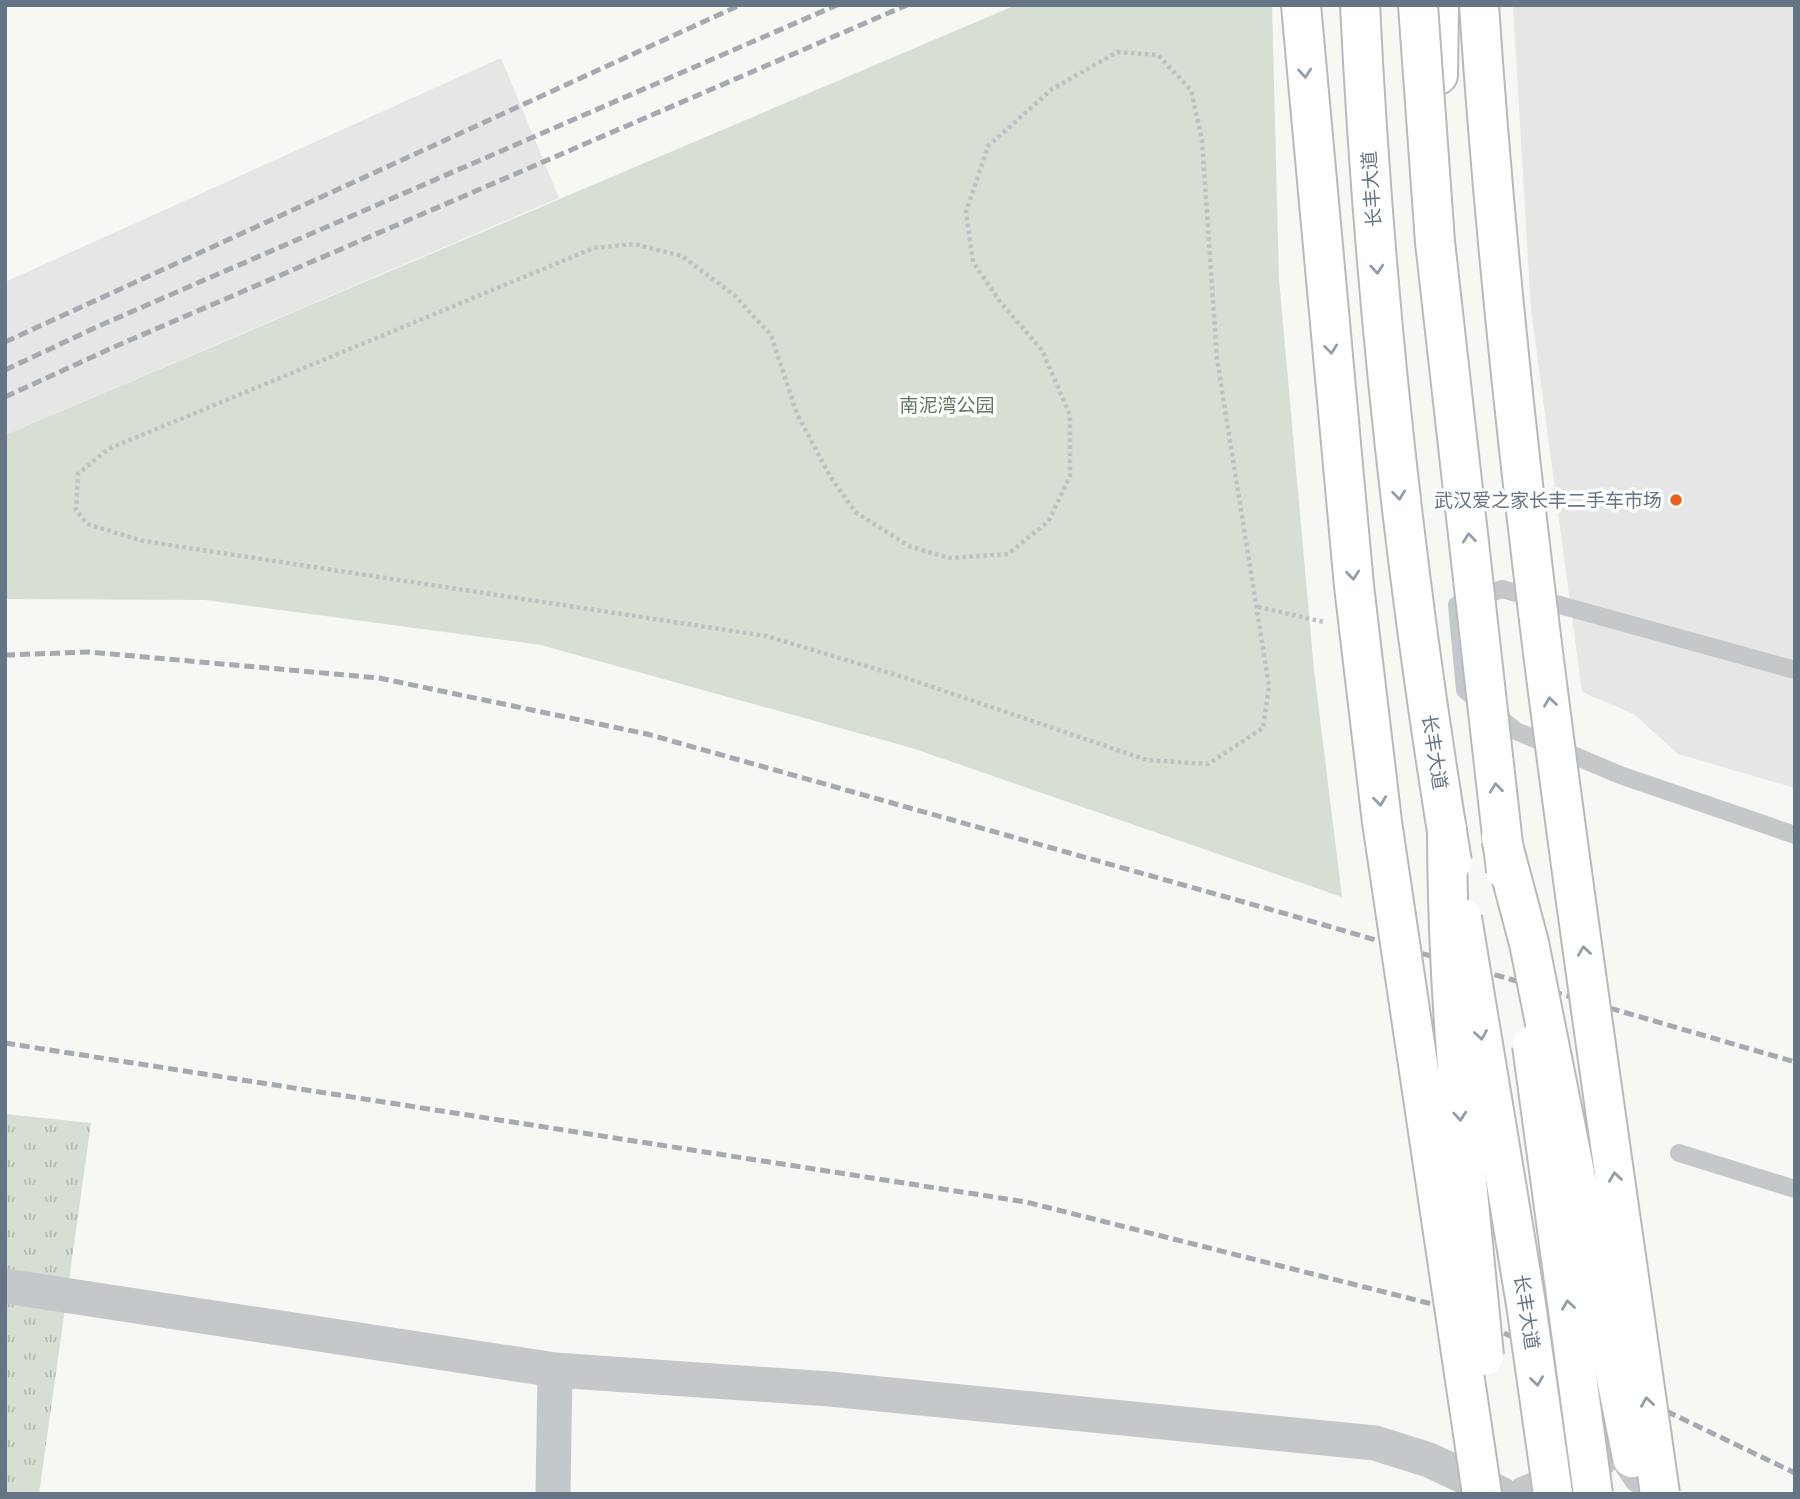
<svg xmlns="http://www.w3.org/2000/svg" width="1800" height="1499" viewBox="0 0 1800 1499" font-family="'IBM Plex Sans','Noto Sans SC',sans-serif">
  <defs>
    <pattern id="grass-tufts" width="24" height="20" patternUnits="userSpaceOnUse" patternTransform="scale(1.75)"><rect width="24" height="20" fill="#d7dfd5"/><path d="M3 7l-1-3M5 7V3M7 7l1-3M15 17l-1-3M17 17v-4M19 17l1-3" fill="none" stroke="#b2b9b2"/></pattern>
  </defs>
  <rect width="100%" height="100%" fill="#f7f7f4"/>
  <path fill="#e5e6e5" d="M1513,5H1795V788L1678,754L1634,714L1582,692L1531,309Z
    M501,58L559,198L5,435V282Z"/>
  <path fill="url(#grass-tufts)" d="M5,1114L91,1123L39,1494H5Z"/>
  <path fill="#d7dfd5" d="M1016,5H1272L1279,279L1314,670L1342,897L912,748L541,645L205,600L5,599V435Z"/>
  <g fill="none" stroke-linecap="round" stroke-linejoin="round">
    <defs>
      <path id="trunk" d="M1438,75L1439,5"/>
    </defs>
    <use href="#trunk" stroke="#b7babd" stroke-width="42"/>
    <path stroke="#bec0c2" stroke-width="4.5" stroke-dasharray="3.5 3.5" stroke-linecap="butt" d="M1117,52L1158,55L1191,90L1202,140L1217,359L1269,686L1263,728L1208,764L1147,760L906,678L766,636L143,541L87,524L76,510L78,474L108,449L594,248L634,244L682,256L734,295L771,335L797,414L830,476L855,512L909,546L949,558L1008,554L1048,522L1070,476V415L1042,350L1001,303L973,262L966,212L988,146L1051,90Z
      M1258,607L1324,622"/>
    <path stroke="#c4c8cb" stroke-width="18" d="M1795,670L1502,589L1457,605L1465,690L1516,731L1620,775L1795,835
      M1679,1153L1795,1189"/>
    <path stroke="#c4c8cb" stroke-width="35" d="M5,1286L555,1370L830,1389L1375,1443L1429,1460L1501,1494
      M553,1494L555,1370
      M1524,1494L1593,1465L1619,1444L1640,1476"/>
    <use href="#trunk" stroke="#fff" stroke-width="38"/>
    <path stroke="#a4aab0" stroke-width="5" stroke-dasharray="10 5" stroke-linecap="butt" d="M5,342L740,5
      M5,370L101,325L837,5
      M5,397L114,347L907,5
      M5,655L89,652L379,678L647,734L1290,915L1795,1062
      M5,1043L1026,1202L1456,1310L1795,1473"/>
    <defs>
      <path id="primary-bridge" d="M1360,5C1374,293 1405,578 1452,862
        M1418,5L1435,242L1506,871
        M1462,918L1526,1304L1553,1494
        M1532,1045L1593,1494"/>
      <path id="trunk-bridge" d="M1301,5L1354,586L1382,822L1482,1494
        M1479,5C1512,504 1590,999 1660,1494
        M1447,828C1447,1005 1467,1181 1484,1356
        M1501,838L1529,943L1632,1458"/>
    </defs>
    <use href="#primary-bridge" stroke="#b7bbbf" stroke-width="42" stroke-linecap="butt"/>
    <use href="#trunk-bridge" stroke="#b7babd" stroke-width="42" stroke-linecap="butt"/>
    <use href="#primary-bridge" stroke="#fff" stroke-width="38"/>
    <use href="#trunk-bridge" stroke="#fff" stroke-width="38"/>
  </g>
  <defs><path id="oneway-chevron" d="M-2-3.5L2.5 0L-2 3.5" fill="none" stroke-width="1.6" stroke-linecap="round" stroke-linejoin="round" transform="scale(1.75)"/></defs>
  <g stroke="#939eaa">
    <use href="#oneway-chevron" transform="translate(1305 73) rotate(85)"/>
    <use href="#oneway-chevron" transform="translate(1377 269) rotate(86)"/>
    <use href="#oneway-chevron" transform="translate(1331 349) rotate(84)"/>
    <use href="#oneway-chevron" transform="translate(1399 495) rotate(84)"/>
    <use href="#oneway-chevron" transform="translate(1469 538) rotate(-96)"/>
    <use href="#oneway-chevron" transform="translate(1353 575) rotate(84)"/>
    <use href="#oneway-chevron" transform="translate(1550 702) rotate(-98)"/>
    <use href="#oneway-chevron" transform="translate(1496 788) rotate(-96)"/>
    <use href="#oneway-chevron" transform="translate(1380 801) rotate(83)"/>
    <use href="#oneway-chevron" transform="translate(1584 951) rotate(-98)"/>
    <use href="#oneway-chevron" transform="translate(1481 1035) rotate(81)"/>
    <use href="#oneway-chevron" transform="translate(1460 1116) rotate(86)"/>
    <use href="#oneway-chevron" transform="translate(1615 1177) rotate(-98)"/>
    <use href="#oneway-chevron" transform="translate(1568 1305) rotate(-98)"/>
    <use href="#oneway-chevron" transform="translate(1537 1381) rotate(82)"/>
    <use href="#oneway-chevron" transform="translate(1647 1402) rotate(-98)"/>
  </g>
  <circle fill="#ea6020" stroke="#fff" stroke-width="2.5" cx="1676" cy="500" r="7"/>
  <g text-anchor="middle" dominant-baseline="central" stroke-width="7" stroke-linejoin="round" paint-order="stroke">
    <g font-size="19" fill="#657586" stroke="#fff">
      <text transform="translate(1371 189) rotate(-94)">长丰大道</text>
      <text transform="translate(1435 752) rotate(81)">长丰大道</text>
      <text transform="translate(1527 1312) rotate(81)">长丰大道</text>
    </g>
    <g font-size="19" fill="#637860" stroke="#fff">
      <text x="947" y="405">南泥湾公园</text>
    </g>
    <g font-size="19" fill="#657586" stroke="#fff" text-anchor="end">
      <text x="1662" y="500">武汉爱之家长丰二手车市场</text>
    </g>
  </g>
  <rect width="1800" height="1499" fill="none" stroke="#657586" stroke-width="14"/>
</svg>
